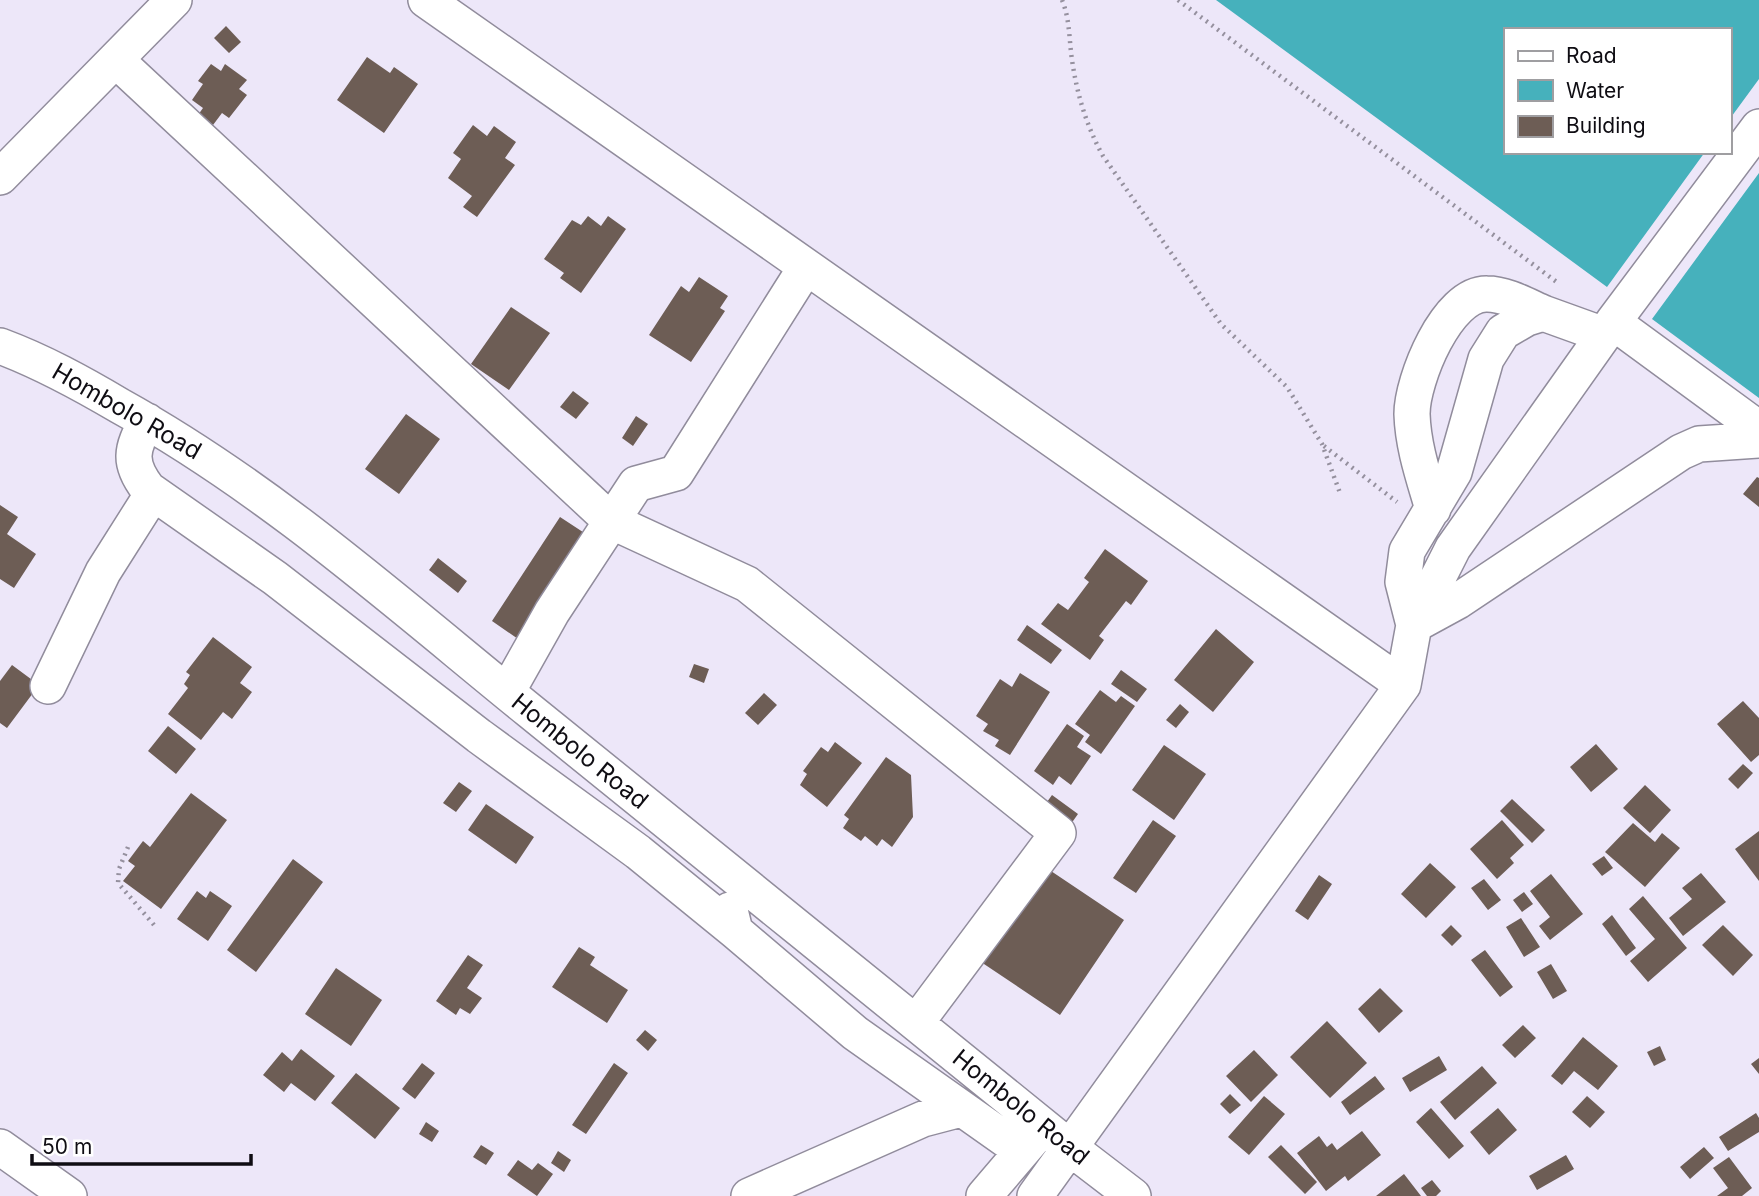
<svg xmlns="http://www.w3.org/2000/svg" width="1759" height="1196" viewBox="0 0 1759 1196" font-family="Inter,sans-serif">
  <rect width="100%" height="100%" fill="#ede7f9"/>
  <path fill="#46b1bc" d="M1216,0H1759V79L1729,120V30H1505V152H1705L1607,287Z
    M1759,173V398L1652,319Z"/>
  <path fill="#6d5d55" d="M226,26L241,42L229,53L214,38Z
    M367,57L390,73L394,67L418,84L384,133L337,100Z
    M211,64L221,71L225,64L247,80L239,89L247,95L229,118L222,113L213,125L198,115L203,108L192,100L203,84L198,81Z
    M473,125L487,136L494,126L516,142L505,158L515,165L477,217L463,207L472,196L448,178L461,159L453,153Z
    M588,216L601,226L608,216L626,229L581,293L560,278L564,273L544,259L572,220L581,225Z
    M699,277L728,296L720,308L725,311L691,362L649,335L681,286L689,292Z
    M511,307L550,333L509,390L471,364Z
    M573,391L589,403L576,419L560,407Z
    M406,414L440,439L399,494L365,469Z
    M636,416L648,424L633,446L622,438Z
    M1757,477L1759,478V507L1743,494Z
    M0,505L18,517L7,534L36,554L14,588L0,579Z
    M560,517L589,536L521,641L492,621Z
    M1105,549L1148,581L1131,605L1126,601L1099,636L1104,640L1090,660L1041,624L1058,603L1068,610L1089,582L1084,578Z
    M438,558L467,581L458,593L429,570Z
    M1027,625L1062,650L1051,664L1017,640Z
    M1216,629L1254,662L1213,712L1174,680Z
    M213,637L252,667L240,683L252,692L232,719L223,712L201,740L168,714L188,688L184,684L190,675L186,672Z
    M694,664L709,669L704,683L689,677Z
    M12,665L39,685L7,728L0,723V681Z
    M1121,670L1147,689L1137,702L1111,684Z
    M1020,673L1050,692L1010,755L995,746L999,740L983,731L988,724L976,716L1000,679L1012,687Z
    M1100,690L1116,702L1121,696L1135,706L1101,754L1085,742L1090,735L1075,724Z
    M764,693L777,705L758,725L745,713Z
    M1743,701L1759,718V755L1751,762L1717,724Z
    M1180,704L1189,712L1176,728L1166,720Z
    M1067,724L1084,736L1077,747L1091,756L1071,785L1059,776L1053,785L1034,771Z
    M168,726L196,749L176,774L148,751Z
    M835,742L862,763L827,807L800,785L807,774L803,771L821,747L828,752Z
    M1596,744L1618,769L1591,792L1570,767Z
    M1164,745L1206,774L1174,820L1132,790Z
    M886,757L911,775L913,817L892,847L882,839L877,846L865,836L861,841L843,828L849,819L844,815Z
    M1743,764L1753,773L1738,789L1728,779Z
    M459,782L472,791L456,812L443,803Z
    M1645,785L1671,810L1650,833L1623,808Z
    M191,793L227,820L161,909L123,881L135,866L128,861L143,841L150,847Z
    M1052,795L1078,814L1068,828L1042,809Z
    M1512,799L1545,830L1532,843L1500,811Z
    M486,804L534,837L516,864L468,830Z
    M1153,820L1176,836L1136,893L1113,878Z
    M1502,820L1524,845L1510,858L1514,863L1497,879L1470,849Z
    M1633,823L1655,842L1662,833L1680,848L1645,887L1605,852Z
    M1759,831V881L1735,849Z
    M1604,856L1613,868L1602,876L1592,864Z
    M293,859L323,882L256,972L227,950Z
    M1430,863L1456,887L1426,918L1401,894Z
    M1045,867L1124,920L1060,1015L981,962Z
    M1701,873L1726,902L1683,936L1669,918L1692,899L1682,888Z
    M1551,874L1583,914L1550,940L1539,926L1550,917L1530,891Z
    M1319,875L1332,884L1308,920L1295,911Z
    M1484,879L1501,900L1488,910L1471,888Z
    M197,891L206,898L210,891L232,906L208,941L177,919Z
    M1524,892L1533,904L1522,912L1513,900Z
    M1643,896L1687,948L1648,982L1630,961L1655,939L1629,909Z
    M1612,915L1636,948L1626,956L1602,924Z
    M1521,918L1540,947L1524,957L1506,927Z
    M1451,925L1462,936L1452,946L1441,935Z
    M1723,925L1753,955L1733,976L1702,945Z
    M579,947L595,957L590,965L628,990L607,1023L552,987Z
    M1485,950L1513,987L1500,997L1471,960Z
    M468,955L483,965L467,988L482,998L470,1014L460,1008L456,1015L436,1001Z
    M1551,964L1567,991L1553,999L1537,972Z
    M336,968L382,1000L351,1046L305,1014Z
    M1380,988L1403,1011L1379,1033L1358,1009Z
    M1327,1021L1367,1063L1330,1098L1290,1057Z
    M1523,1025L1536,1038L1515,1058L1502,1045Z
    M645,1030L657,1040L648,1051L636,1040Z
    M1583,1037L1618,1066L1598,1090L1574,1071L1562,1085L1551,1076Z
    M1660,1046L1666,1060L1654,1066L1647,1052Z
    M301,1049L335,1076L315,1101L291,1083L284,1092L263,1075L282,1052L292,1061Z
    M1254,1050L1278,1075L1251,1102L1226,1076Z
    M1439,1056L1447,1070L1410,1092L1402,1078Z
    M1759,1058V1074L1751,1064Z
    M422,1063L435,1073L415,1099L402,1089Z
    M614,1063L628,1073L586,1134L572,1125Z
    M1482,1066L1497,1083L1455,1120L1440,1102Z
    M356,1073L400,1108L375,1139L331,1103Z
    M1375,1076L1385,1089L1350,1115L1341,1102Z
    M1230,1094L1241,1105L1230,1114L1220,1104Z
    M1264,1096L1285,1114L1249,1155L1228,1137Z
    M1587,1096L1605,1112L1590,1128L1572,1112Z
    M1431,1108L1464,1146L1449,1159L1416,1122Z
    M1498,1108L1517,1130L1489,1155L1470,1132Z
    M1756,1113L1759,1118V1132L1728,1151L1719,1137Z
    M426,1122L439,1131L432,1142L419,1134Z
    M1362,1131L1381,1155L1348,1181L1345,1176L1326,1191L1297,1153L1319,1136L1327,1147L1332,1143L1337,1150Z
    M481,1145L494,1153L486,1165L473,1157Z
    M1281,1145L1317,1182L1305,1194L1268,1157Z
    M1704,1147L1714,1158L1690,1179L1680,1167Z
    M558,1151L571,1160L564,1172L551,1163Z
    M1566,1155L1574,1169L1537,1190L1529,1176Z
    M1729,1157L1752,1188L1742,1196H1717L1728,1188L1713,1168Z
    M518,1160L532,1170L538,1163L553,1174L537,1196L507,1175Z
    M1404,1174L1421,1196H1376Z
    M1432,1180L1441,1191L1436,1196H1427L1421,1188Z"/>
  <g fill="none" stroke-linecap="round" stroke-linejoin="round">
    <defs>
      <path id="minor" d="M426,0L1403,685
        M116,60L611,521L747,584L1058,833L916,1023
        M0,177L174,0
        M1613,322L1759,429
        M0,346C43,362 81,383 120,406C270,489 398,604 530,711C709,857 890,1001 1069,1147L1133,1196
        M147,421C131,449 128,463 148,489L275,578L479,736L638,852L735,931
        M1433,509C1424,478 1413,447 1412,414C1412,380 1447,293 1487,294C1506,294 1527,306 1543,313
        M1414,625L1403,582L1407,551L1454,472L1486,359L1503,332L1527,318L1543,313L1604,335
        M1414,625L1458,601L1681,452L1699,444L1759,440
        M48,686L103,572L153,493
        M507,692L552,612L636,484L676,473L806,267
        M730,910L735,931L855,1033L1022,1151
        M0,1147L69,1196
        M749,1196L923,1119L961,1109
        M984,1196L1037,1134
        M1035,1196L1403,685L1414,625L1453,548L1613,322L1759,127"/>
    </defs>
    <use href="#minor" stroke="#918c9c" stroke-width="38"/>
    <path stroke="#95909e" stroke-width="4.5" stroke-dasharray="2 5" stroke-linecap="butt" d="M1062,0C1070,19 1069,40 1072,60C1077,94 1086,125 1103,156L1221,324L1287,387L1322,444L1340,493
      M1178,0L1558,283
      M1324,446L1397,502
      M128,847L119,869L118,883L154,925"/>
    <use href="#minor" stroke="#fff" stroke-width="35"/>
  </g>
  <g text-anchor="middle" dominant-baseline="central" stroke-width="6" stroke-linejoin="round" paint-order="stroke">
    <g font-size="24" fill="#0f0d13" stroke="#fff">
      <text transform="translate(127 411) rotate(30)">Hombolo Road</text>
      <text transform="translate(580 751) rotate(39)">Hombolo Road</text>
      <text transform="translate(1021 1107) rotate(39)">Hombolo Road</text>
    </g>
  </g>
  <rect x="1504" y="28" width="228" height="126" fill="#ffffff" stroke="#9f9ea1" stroke-width="2"/>
  <rect x="1518" y="51" width="35" height="10" fill="#ffffff" stroke="#9f9ea1" stroke-width="2"/>
  <text x="1566" y="63" font-size="21" fill="#0f0d13">Road</text>
  <rect x="1518" y="80" width="35" height="21" fill="#46b1bc" stroke="#9f9ea1" stroke-width="2"/>
  <text x="1566" y="98" font-size="21" fill="#0f0d13">Water</text>
  <rect x="1518" y="116" width="35" height="21" fill="#6d5d55" stroke="#9f9ea1" stroke-width="2"/>
  <text x="1566" y="133" font-size="21" fill="#0f0d13">Building</text>
  <path d="M32 1154v10h219v-10" fill="none" stroke="#0f0d13" stroke-width="3.5"/>
  <text x="42" y="1154" font-size="21" fill="#0f0d13" stroke="#ffffff" stroke-width="5" paint-order="stroke">50 m</text>
</svg>
